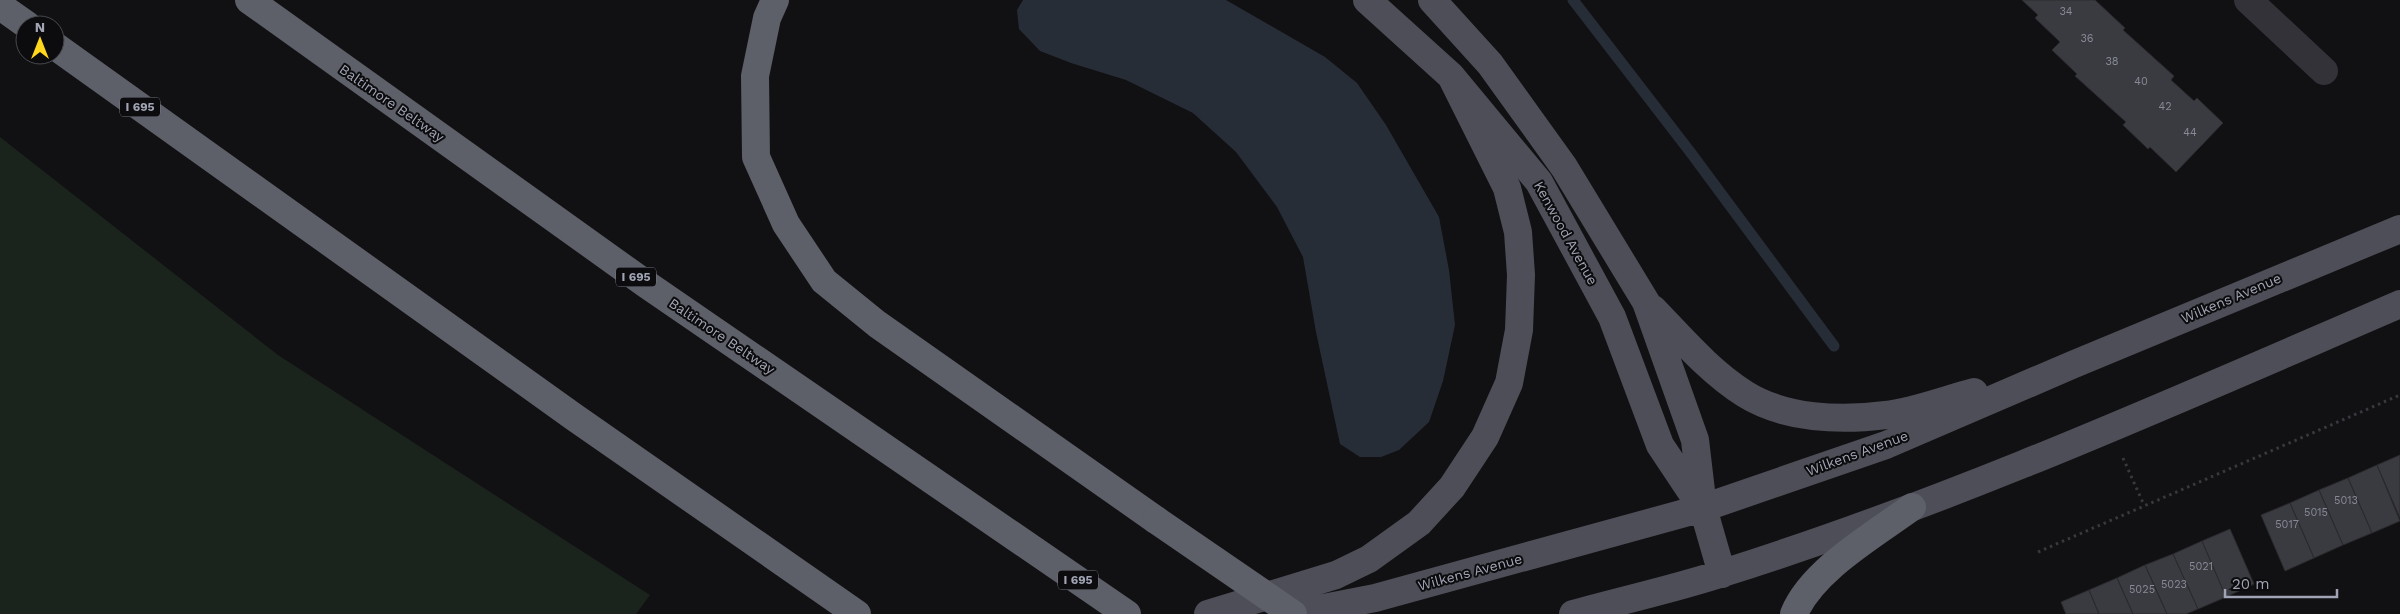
<svg xmlns="http://www.w3.org/2000/svg" width="2400" height="614" viewBox="0 0 2400 614" font-family="'Work Sans',sans-serif">
  <rect width="100%" height="100%" fill="#111113"/>
  <path fill="#1b231d" d="M0,137L278,355L650,595L636,614H0Z"/>
  <path fill="#272d37" d="M1023,0H1226L1325,57L1357,83L1386,125L1439,217L1449,270L1455,325L1443,381L1429,422L1399,450L1381,457H1360L1340,444L1316,332L1303,257L1277,207L1236,152L1193,113L1126,80L1071,63L1040,51L1019,29L1017,10Z"/>
  <g fill="none" stroke-linecap="round" stroke-linejoin="round">
    <path stroke="#272d37" stroke-width="11" d="M1573,0L1691,153L1834,346"/>
  </g>
  <path fill="#3a3b40" stroke="#2b2b2f" d="M2022,0H2095L2125,28L2123,30L2174,76L2171,80L2194,101L2197,98L2223,123L2176,172L2150,147L2148,149L2123,125L2126,122L2075,76L2077,74L2052,50L2060,42L2035,18L2038,15Z
    M2400,455V518L2377,465Z
    M2377,465L2400,521L2372,533L2348,478Z
    M2348,478L2372,533L2343,545L2319,490Z
    M2319,490L2343,545L2314,558L2290,503Z
    M2290,503L2314,558L2285,571L2261,515Z
    M2230,529L2254,584L2226,597L2202,541Z
    M2202,541L2226,597L2198,609L2173,554Z
    M2173,554L2198,609L2186,614H2167L2145,565Z
    M2145,565L2167,614H2133L2117,578Z
    M2117,578L2133,614H2099L2089,590Z
    M2089,590L2099,614H2066L2061,602Z"/>
  <g fill="none" stroke-linecap="round" stroke-linejoin="round">
    <path stroke="#38383f" stroke-width="3" stroke-dasharray="2.5 4" stroke-linecap="butt" d="M2123,458L2144,505
      M2038,552L2400,395"/>
    <path stroke="#323238" stroke-width="28" d="M2248,0L2324,71"/>
    <path stroke="#4d4e57" stroke-width="28" d="M1367,0L1451,76L1539,182L1612,317L1660,445L1700,505
      M1432,0L1490,64L1564,167L1646,302L1695,440L1703,508L1722,574
      M1653,309C1682,339 1710,372 1745,394C1785,419 1840,421 1886,415C1913,412 1947,399 1974,392
      M1208,614L1336,575L1369,559L1419,523L1452,487L1485,437L1509,383L1519,330L1521,275L1518,232L1507,188L1451,76
      M1293,614L1375,598L1703,508L1886,445L2072,365L2400,229
      M1573,614C1623,600 1674,589 1723,573C1955,500 2177,400 2400,304"/>
    <path stroke="#5d5f69" stroke-width="28" d="M249,0L646,284L1127,614
      M775,0L767,18L755,76L756,157L786,224L824,281L877,324L1156,520
      M0,6L27,25
      M55,46L574,417L857,614
      M1794,614C1812,570 1874,535 1912,507"/>
    <path stroke="#5d5f69" stroke-width="28" d="M1156,520L1293,614"/>
  </g>
  <g text-anchor="middle" dominant-baseline="central" stroke-width="4" stroke-linejoin="round" paint-order="stroke">
    <g font-size="11" fill="#878a97">
      <text x="2066" y="11">34</text>
      <text x="2087" y="38">36</text>
      <text x="2112" y="61">38</text>
      <text x="2141" y="81">40</text>
      <text x="2165" y="106">42</text>
      <text x="2190" y="132">44</text>
      <text x="2346" y="500">5013</text>
      <text x="2316" y="512">5015</text>
      <text x="2287" y="524">5017</text>
      <text x="2201" y="566">5021</text>
      <text x="2174" y="584">5023</text>
      <text x="2142" y="589">5025</text>
    </g>
    <g fill="#0c0c0e" stroke="#747682" stroke-width="1">
      <rect x="120" y="97.5" width="40" height="19" rx="4"/>
      <rect x="616" y="267.5" width="40" height="19" rx="4"/>
      <rect x="1058" y="570.5" width="40" height="19" rx="4"/>
    </g>
    <g font-size="12" font-weight="bold" fill="#a1a4b4">
      <text x="140" y="107">I 695</text>
      <text x="636" y="277">I 695</text>
      <text x="1078" y="580">I 695</text>
    </g>
    <g font-size="14" fill="#a1a4b4" stroke="#0c0c0e">
      <text transform="translate(392 103) rotate(35)">Baltimore Beltway</text>
      <text transform="translate(1566 233) rotate(61)">Kenwood Avenue</text>
      <text transform="translate(2231 298) rotate(-23)">Wilkens Avenue</text>
      <text transform="translate(722 336) rotate(34)">Baltimore Beltway</text>
      <text transform="translate(1857 453) rotate(-20)">Wilkens Avenue</text>
      <text transform="translate(1470 572) rotate(-15)">Wilkens Avenue</text>
    </g>
  </g>
  <g transform="translate(40 40)"><circle r="24" fill="#0c0c0e" stroke="#484950"/>
  <path d="M0-4L9 19L0 12L-9 19Z" fill="#ffd71d"/>
  <text y="-8" font-size="14" font-weight="bold" text-anchor="middle" fill="#a1a4b4">N</text>
  </g>
  <path d="M2225 589v8h112v-8" fill="none" stroke="#a1a4b4" stroke-width="2.5"/>
  <text x="2232" y="589" font-size="15" fill="#a1a4b4" stroke="#0c0c0e" stroke-width="4" paint-order="stroke">20 m</text>
</svg>
